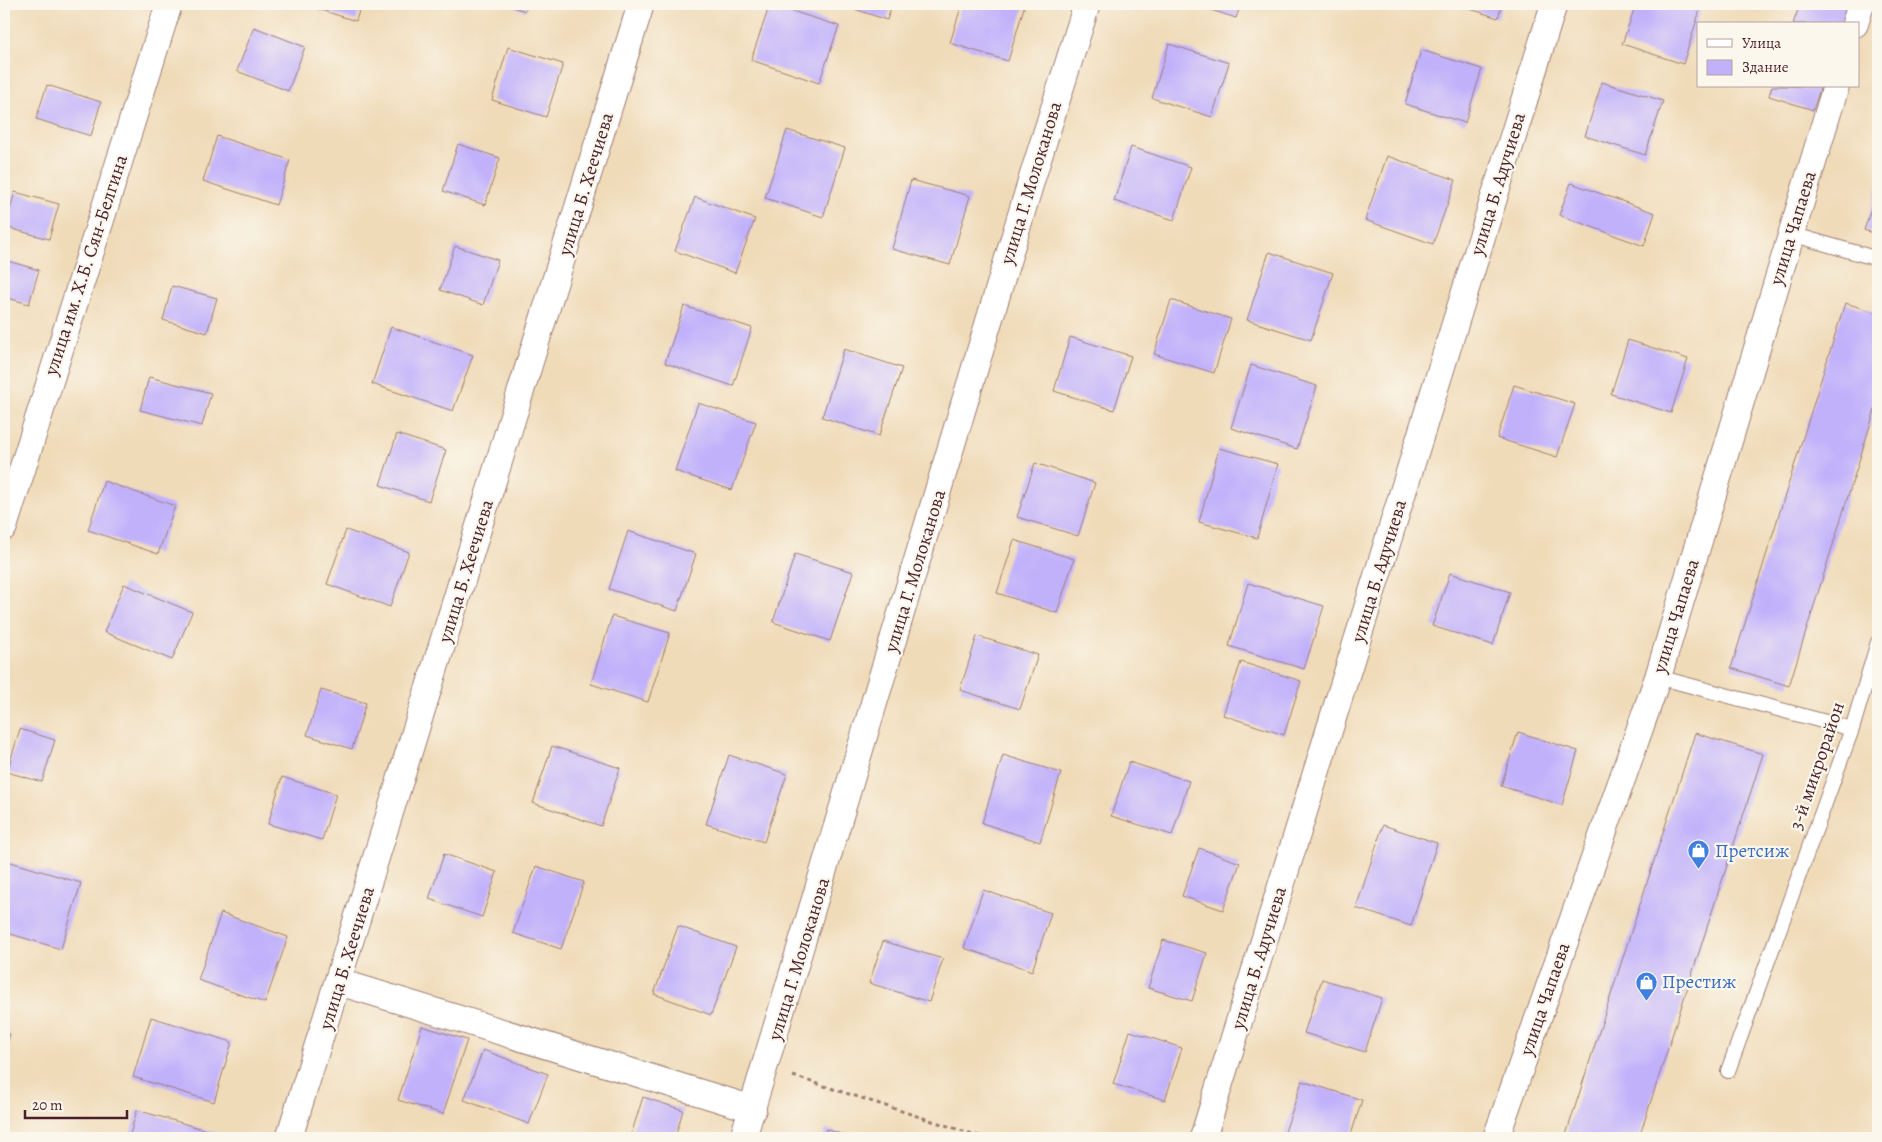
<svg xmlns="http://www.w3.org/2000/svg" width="1882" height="1142" viewBox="0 0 1882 1142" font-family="Alegreya,serif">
  <rect width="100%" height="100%" fill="#fbf7ec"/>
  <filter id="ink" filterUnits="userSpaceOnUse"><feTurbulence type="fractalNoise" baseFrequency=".02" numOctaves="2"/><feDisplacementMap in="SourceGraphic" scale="10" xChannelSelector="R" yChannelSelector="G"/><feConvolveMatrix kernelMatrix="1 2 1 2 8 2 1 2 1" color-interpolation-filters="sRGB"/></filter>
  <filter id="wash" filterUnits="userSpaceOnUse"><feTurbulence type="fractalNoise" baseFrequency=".0096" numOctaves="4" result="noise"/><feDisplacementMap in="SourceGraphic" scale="20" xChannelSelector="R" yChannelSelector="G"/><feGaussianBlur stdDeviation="1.12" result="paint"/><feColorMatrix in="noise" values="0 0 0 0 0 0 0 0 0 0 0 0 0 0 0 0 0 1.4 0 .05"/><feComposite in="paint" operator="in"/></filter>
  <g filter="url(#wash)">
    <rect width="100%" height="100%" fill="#f0dbb9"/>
    <g id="blocks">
      <path fill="#c1b1fb" d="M302,4H361L356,21Z
        M504,4H528L525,11Z
        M770,4L839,26L819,83L751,60Z
        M840,4H892L887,20Z
        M962,4H1025L1008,61L950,43Z
        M1193,4H1241L1236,18Z
        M1455,4H1502L1498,18Z
        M1636,4H1681L1700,10L1683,64L1622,44Z
        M1800,4H1848L1842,24H1793Z
        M254,27L305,47L288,91L237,71Z
        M1169,44L1229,63L1212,117L1152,98Z
        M508,47L563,64L546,117L492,100Z
        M1421,50L1482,69L1465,123L1405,104Z
        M1602,82L1663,101L1645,155L1585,136Z
        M47,85L101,102L91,136L36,119Z
        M1772,86H1821L1813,110L1769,96Z
        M787,130L845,148L823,217L765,198Z
        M217,136L290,160L276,205L203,181Z
        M458,144L500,158L485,205L443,191Z
        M1131,147L1191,167L1174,220L1114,201Z
        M1387,156L1456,180L1433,244L1365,220Z
        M911,180L970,196L950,265L892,249Z
        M1571,183L1655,213L1644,246L1559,215Z
        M1878,187V235L1864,230Z
        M15,192L59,204L49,239L5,227Z
        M695,197L755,219L735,273L675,251Z
        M455,246L498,260L483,305L440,290Z
        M1269,252L1333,273L1311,340L1247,320Z
        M4,260L39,270L29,304L4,297Z
        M172,286L217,298L207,333L163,320Z
        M1171,300L1231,319L1214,373L1154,354Z
        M1845,303L1878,313V400L1789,686L1731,668Z
        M684,306L752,328L733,386L665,363Z
        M391,327L473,355L453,411L372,384Z
        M1070,337L1131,356L1114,410L1054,391Z
        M1628,340L1688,359L1671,413L1611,394Z
        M844,349L902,368L879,436L822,417Z
        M1251,365L1317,386L1297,449L1231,428Z
        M149,377L211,393L202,426L140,410Z
        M1514,385L1575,404L1557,457L1497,438Z
        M698,403L756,422L732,490L675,471Z
        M397,434L446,450L429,501L380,485Z
        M1219,448L1278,464L1257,538L1199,522Z
        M1035,463L1095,483L1078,536L1017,517Z
        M104,481L175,506L158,554L88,530Z
        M346,530L409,552L390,607L327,584Z
        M628,531L696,554L677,611L609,589Z
        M1014,540L1074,559L1057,613L997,593Z
        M795,554L853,572L830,641L773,622Z
        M1450,573L1510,592L1493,645L1432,626Z
        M1248,583L1324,606L1304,669L1229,646Z
        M124,584L192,612L172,660L104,632Z
        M612,616L670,633L648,702L591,684Z
        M977,636L1038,655L1020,709L960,690Z
        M1241,662L1301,681L1284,735L1223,715Z
        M321,690L366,703L352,749L307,735Z
        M20,729L55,740L42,782L7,772Z
        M1518,732L1578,751L1562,805L1501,786Z
        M1695,733L1763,754L1639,1138H1565Z
        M552,746L620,768L601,826L533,803Z
        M729,755L787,774L764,842L706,824Z
        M1003,755L1061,773L1040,842L982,823Z
        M1129,762L1189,781L1172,835L1111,816Z
        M282,777L336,794L322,840L268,824Z
        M1383,825L1437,843L1411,926L1356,908Z
        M1199,848L1240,863L1223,910L1182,896Z
        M444,854L497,872L482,917L429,899Z
        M4,860L81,883L61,949L4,932Z
        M536,866L584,882L561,949L513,933Z
        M983,890L1051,913L1032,971L964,948Z
        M221,913L288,937L265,1003L198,980Z
        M678,926L736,947L711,1015L654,994Z
        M1163,940L1207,953L1192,1001L1148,988Z
        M883,941L943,959L929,1002L869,983Z
        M1322,979L1382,998L1365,1052L1304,1033Z
        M151,1017L232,1042L214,1102L133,1077Z
        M422,1026L467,1040L443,1114L398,1100Z
        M1130,1031L1182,1048L1165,1100L1113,1084Z
        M4,1032L10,1034L4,1055Z
        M483,1050L548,1074L529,1124L464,1100Z
        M1302,1081L1362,1100L1350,1138H1295L1284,1135Z
        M643,1097L683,1110L675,1138H630Z
        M137,1110L227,1136L226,1138H129Z
        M826,1129L853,1138H823Z"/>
    </g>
  </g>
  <g filter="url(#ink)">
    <use href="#blocks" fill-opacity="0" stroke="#9d7d72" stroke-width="1"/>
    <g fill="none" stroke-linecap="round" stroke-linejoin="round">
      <defs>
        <path id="lane" d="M1791,234L1878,259
          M1658,677L1852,729
          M1728,1071L1852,729L1878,642"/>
        <path id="street" d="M1855,24L1861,4
          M4,527L169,4
          M339,982L753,1109
          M289,1138L641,4
          M743,1138L1033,175L1087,4
          M1203,1138L1554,4
          M1496,1138L1658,677L1836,86"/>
      </defs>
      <use href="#lane" stroke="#9d7d72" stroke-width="16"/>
      <use href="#street" stroke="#9d7d72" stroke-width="28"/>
      <path stroke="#9d7d72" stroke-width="3" stroke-dasharray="4 4" stroke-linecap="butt" d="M793,1076L985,1138"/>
      <use href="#lane" stroke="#fff" stroke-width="14"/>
      <use href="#street" stroke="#fff" stroke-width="26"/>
    </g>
  </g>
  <defs>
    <symbol id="shop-pin" viewBox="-11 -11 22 30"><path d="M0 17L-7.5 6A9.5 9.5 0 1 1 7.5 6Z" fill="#3f7fe0" stroke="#fbf7ec"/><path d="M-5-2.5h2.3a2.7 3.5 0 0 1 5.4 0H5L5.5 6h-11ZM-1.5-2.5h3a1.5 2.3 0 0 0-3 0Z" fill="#fff"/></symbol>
  </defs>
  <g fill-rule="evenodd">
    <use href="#shop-pin" x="1686" y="838" width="25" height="34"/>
    <use href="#shop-pin" x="1634" y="970" width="25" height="34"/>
  </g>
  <g text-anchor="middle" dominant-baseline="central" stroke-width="4.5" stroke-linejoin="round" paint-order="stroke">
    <g font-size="19" fill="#4a1f2b" stroke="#fbf7ec">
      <text transform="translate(1031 183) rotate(-73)">улица Г. Молоканова</text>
      <text transform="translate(586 184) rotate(-73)">улица Б. Хеечиева</text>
      <text transform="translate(1498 184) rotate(-73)">улица Б. Адучиева</text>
      <text transform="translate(1793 228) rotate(-73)">улица Чапаева</text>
      <text transform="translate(86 265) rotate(-72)">улица им. Х.Б. Сян-Белгина</text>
      <text transform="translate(466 571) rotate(-73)">улица Б. Хеечиева</text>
      <text transform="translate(915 571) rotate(-73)">улица Г. Молоканова</text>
      <text transform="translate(1379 571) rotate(-73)">улица Б. Адучиева</text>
      <text transform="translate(1676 616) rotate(-73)">улица Чапаева</text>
      <text transform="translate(1817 766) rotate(-71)">3-й микрорайон</text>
      <text transform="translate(347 958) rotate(-73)">улица Б. Хеечиева</text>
      <text transform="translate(1259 958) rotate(-73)">улица Б. Адучиева</text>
      <text transform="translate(799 959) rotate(-73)">улица Г. Молоканова</text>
      <text transform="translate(1545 999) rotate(-71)">улица Чапаева</text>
    </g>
    <g font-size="19" fill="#366cbe" stroke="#fbf7ec" text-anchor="start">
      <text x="1715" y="851">Претсиж</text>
      <text x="1662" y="982">Престиж</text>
    </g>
  </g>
  <rect width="1882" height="1142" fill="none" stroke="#fbf7ec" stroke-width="20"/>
  <rect x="1697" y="22" width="162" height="65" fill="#fbf7ec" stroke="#b4a19f"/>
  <rect x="1707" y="39" width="25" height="8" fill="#ffffff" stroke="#b4a19f"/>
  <text x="1742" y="48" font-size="15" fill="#4a1f2b">Улица</text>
  <rect x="1707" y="60" width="25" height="15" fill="#c1b1fb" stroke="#b4a19f"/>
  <text x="1742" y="72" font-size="15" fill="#4a1f2b">Здание</text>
  <path d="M25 1110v8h102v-8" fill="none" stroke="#4a1f2b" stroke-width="2.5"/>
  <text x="32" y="1110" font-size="15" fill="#4a1f2b" stroke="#fbf7ec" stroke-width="4" paint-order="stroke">20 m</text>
</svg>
